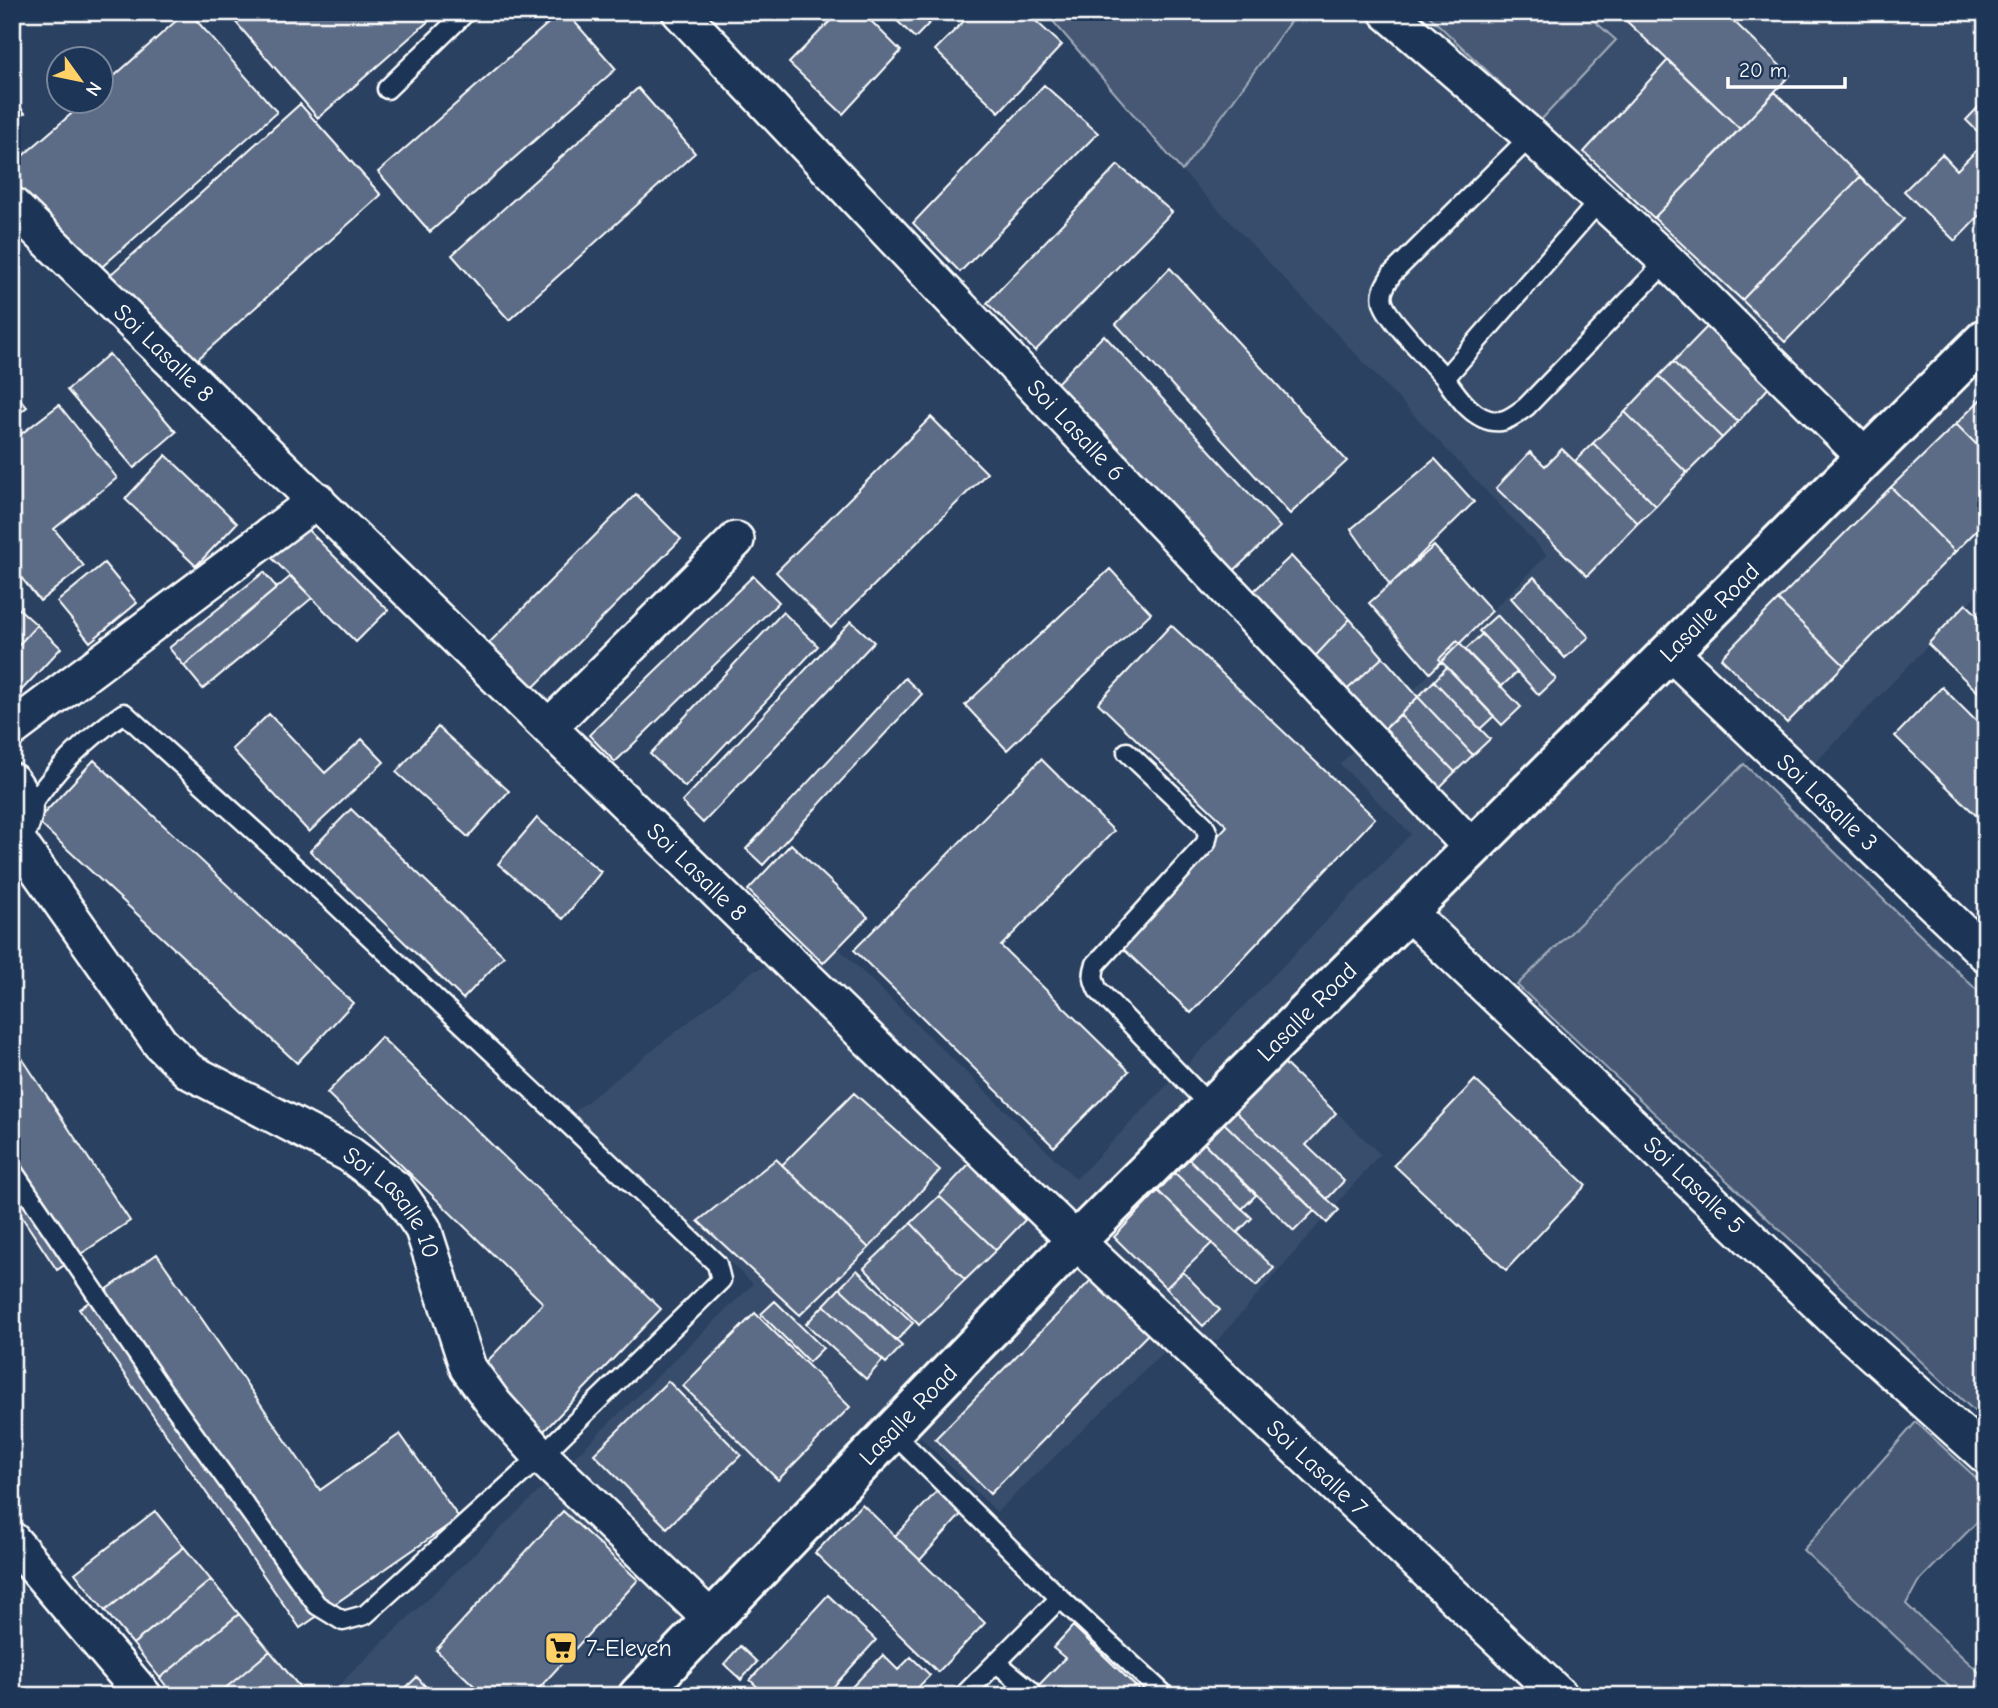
<svg xmlns="http://www.w3.org/2000/svg" width="1998" height="1708" viewBox="0 0 1998 1708" font-family="'Comic Neue',sans-serif">
  <rect width="100%" height="100%" fill="#2a4161"/>
  <filter id="ink" filterUnits="userSpaceOnUse"><feTurbulence type="fractalNoise" baseFrequency=".0143" numOctaves="2"/><feDisplacementMap in="SourceGraphic" scale="14" xChannelSelector="R" yChannelSelector="G"/><feConvolveMatrix kernelMatrix="1 2 1 2 8 2 1 2 1" color-interpolation-filters="sRGB"/></filter>
  <g filter="url(#ink)">
    <path fill="#394e6c" d="M1297,12H1425L1540,121L1616,40L1584,12H1986V585L1815,763L1778,732L1517,985L1435,910L1282,1060L1380,1154L1218,1340L1168,1348L997,1512L920,1437L702,1653L665,1696H332L348,1676L753,1284L573,1113L753,971L834,944L1076,1179L1411,834L1340,764L1547,555L1182,171Z"/>
    <path fill="#465975" stroke="#a2acba" stroke-width="2" d="M1045,12H1297L1182,171Z
      M1425,12H1584L1616,40L1540,121Z
      M1744,764L1986,999V1422L1517,985Z
      M1916,1422L1986,1487V1519H1980L1918,1582L1906,1604L1986,1679V1696H1959L1803,1550Z"/>
    <path fill="#5b6c86" stroke="#fff" stroke-width="2" d="M186,12H189L277,112L95,273L12,178V165L85,102H102V87Z
      M227,12H439L318,118Z
      M561,12H566L616,69L430,232L378,172Z
      M839,12H862L901,51L843,114L789,63Z
      M888,12H940L915,38Z
      M973,12H1026L1062,45L999,112L935,50Z
      M1617,12H1724L1790,75L1740,129Z
      M1668,60L1740,129L1654,218L1584,152Z
      M1044,85L1098,133L960,272L913,223Z
      M638,88L695,153L509,320L452,255Z
      M1775,92L1860,177L1742,300L1654,218Z
      M12,98L25,113L12,123Z
      M1986,99V140L1966,120Z
      M300,104L381,195L190,366L110,275Z
      M1986,141V209L1955,241L1904,191L1942,154L1957,170Z
      M1118,165L1172,212L1035,351L987,303Z
      M1860,177L1904,219L1785,342L1742,300Z
      M1170,268L1347,461L1290,514L1116,324Z
      M1708,326L1771,385L1738,422L1673,362Z
      M1104,335L1280,527L1224,580L1049,391Z
      M109,354L176,432L134,468L67,390Z
      M1673,362L1738,422L1722,438L1659,376Z
      M1659,376L1722,438L1687,473L1625,412Z
      M12,390L27,407L12,419Z
      M1986,394V454L1956,424Z
      M59,405L117,478L54,529L84,566L40,601L12,566V441Z
      M1625,412L1687,473L1656,506L1593,443Z
      M931,417L987,473L831,628L776,572Z
      M1956,424L1986,454V521L1955,552L1891,487Z
      M1593,443L1656,506L1638,523L1575,461Z
      M1562,449L1638,523L1587,576L1496,488L1530,452L1545,466Z
      M166,455L237,523L196,566L125,499Z
      M1435,459L1474,502L1390,585L1351,529Z
      M1891,487L1955,552L1844,665L1778,600Z
      M636,494L681,539L528,693L484,648Z
      M302,524L388,610L356,642L270,556Z
      M1434,546L1492,611L1430,673L1369,603Z
      M1291,556L1350,619L1306,666L1243,601Z
      M104,563L137,603L90,642L57,602Z
      M1110,569L1151,613L1007,750L965,705Z
      M264,572L277,588L184,666L169,648Z
      M291,576L312,598L203,689L184,666Z
      M753,576L779,602L615,762L589,735Z
      M1534,577L1589,637L1565,658L1511,598Z
      M1778,600L1844,665L1787,723L1721,658Z
      M1966,604L1986,623V700L1928,644Z
      M16,606L37,625L12,652V610Z
      M783,612L818,646L685,787L650,754Z
      M1497,615L1556,679L1539,695L1479,631Z
      M1350,619L1383,657L1338,698L1306,666Z
      M851,621L874,642L703,823L682,802Z
      M37,625L61,648L19,693L12,686V652Z
      M1171,625L1375,818L1191,1013L1117,943L1227,826L1098,703Z
      M1482,634L1517,672L1501,687L1465,650Z
      M1457,641L1521,707L1502,725L1439,659Z
      M1383,657L1418,697L1375,738L1338,698Z
      M1447,667L1494,716L1480,729L1434,681Z
      M905,678L922,694L763,865L746,849Z
      M1434,681L1490,739L1473,755L1418,697Z
      M1942,687L1986,731V825L1895,736Z
      M1418,697L1473,755L1455,772L1400,715Z
      M269,714L325,773L362,739L384,762L309,832L232,749Z
      M1400,715L1455,772L1438,789L1382,732Z
      M438,727L509,791L468,837L396,772Z
      M1041,759L1114,831L1001,946L1129,1071L1054,1147L854,950Z
      M94,760L353,1003L297,1063L37,821Z
      M351,809L504,956L463,999L310,851Z
      M537,818L601,872L563,919L498,864Z
      M791,844L868,917L823,963L748,890Z
      M381,1037L661,1309L541,1434L477,1372L543,1303L327,1093Z
      M12,1043L130,1221L57,1270L12,1202Z
      M1281,1060L1336,1113L1306,1145L1344,1181L1327,1199L1235,1111Z
      M1475,1080L1586,1185L1506,1270L1394,1165Z
      M854,1093L940,1170L869,1248L782,1165Z
      M1235,1111L1339,1210L1327,1223L1223,1122Z
      M1223,1122L1314,1211L1294,1231L1203,1142Z
      M1203,1142L1256,1195L1242,1209L1189,1159Z
      M776,1159L869,1248L800,1315L698,1221Z
      M1189,1159L1252,1218L1237,1233L1175,1173Z
      M969,1164L1025,1220L996,1250L939,1196Z
      M1175,1173L1274,1268L1256,1286L1158,1191Z
      M1158,1191L1212,1243L1166,1288L1114,1237Z
      M939,1196L996,1250L965,1280L911,1223Z
      M911,1223L965,1280L919,1325L864,1268Z
      M157,1254L320,1490L400,1434L459,1518L300,1628L79,1309Z
      M857,1270L913,1323L896,1341L840,1288Z
      M1183,1272L1220,1310L1203,1326L1166,1288Z
      M1095,1276L1151,1331L990,1494L935,1439Z
      M840,1288L902,1346L886,1363L824,1305Z
      M775,1301L823,1348L809,1362L761,1314Z
      M824,1305L883,1360L866,1379L806,1324Z
      M755,1313L850,1407L778,1480L683,1386Z
      M668,1381L741,1455L667,1528L594,1454Z
      M941,1487L965,1510L920,1560L895,1536Z
      M862,1504L985,1623L938,1672L815,1553Z
      M155,1511L184,1547L105,1611L75,1573Z
      M563,1511L638,1580L532,1696H485L436,1650Z
      M184,1547L211,1580L133,1644L105,1611Z
      M211,1580L239,1614L160,1678L133,1644Z
      M828,1595L876,1640L825,1696H767L750,1680Z
      M239,1614L270,1651L216,1696H174L160,1678Z
      M1073,1626L1146,1696H1040L1034,1690L1065,1658L1053,1648Z
      M740,1646L757,1662L741,1680L724,1664Z
      M270,1651L302,1690L295,1696H216Z
      M883,1655L898,1670L911,1657L930,1675L910,1696H843Z
      M417,1677L434,1696H397Z"/>
    <g fill="none" stroke-linecap="round" stroke-linejoin="round">
      <defs>
        <path id="service" d="M387,89L466,12
          M1600,200L1445,378C1457,396 1476,424 1501,421C1509,420 1519,412 1526,407L1667,261
          M1445,378C1431,362 1390,321 1384,305C1379,293 1386,284 1392,274L1531,136
          M1127,752L1204,825L1208,834L1206,843L1096,964C1092,974 1093,980 1098,990L1211,1107
          M12,1170L157,1383L317,1605L343,1621L365,1615L541,1456L721,1280L717,1264L333,902L124,713C83,741 54,770 27,812
          M892,1432L1060,1598L1166,1696
          M997,1663L1030,1690L1025,1696
          M963,1696L1060,1598"/>
        <g id="minor">
          <path id="s1" d="M680,12L1471,847"/>
          <path d="M1387,12L1531,136L1667,261L1865,457"/>
          <path id="s2" d="M12,205L1076,1241L1560,1696"/>
          <path id="s3" d="M1669,651L1986,954"/>
          <path d="M549,727L736,540"/>
          <path d="M12,729L317,500"/>
          <path d="M12,781C29,805 27,812 15,837"/>
          <path id="s4" d="M15,837L160,1043L189,1071L349,1154L396,1189L423,1229L468,1368L495,1405L541,1456L712,1620"/>
          <path id="s5" d="M1407,911L1844,1328L1986,1456"/>
          <path d="M12,1540L144,1696"/>
        </g>
        <g id="tertiary">
          <path id="s6" d="M638,1696L1054,1263L1986,338"/>
        </g>
      </defs>
      <use href="#service" stroke="#fff" stroke-width="23"/>
      <use href="#minor" stroke="#fff" stroke-width="40"/>
      <use href="#tertiary" stroke="#fff" stroke-width="44"/>
      <use href="#service" stroke="#1d3557" stroke-width="18"/>
      <use href="#minor" stroke="#1d3557" stroke-width="35"/>
      <use href="#tertiary" stroke="#1d3557" stroke-width="38"/>
    </g>
  </g>
  <defs>
    <symbol id="supermarket-square" viewBox="-11 -11 22 22"><rect x="-9" y="-9" width="18" height="18" rx="4" fill="#ffd166" stroke="#1d3557"/><path d="M-6-5.5h2.5l.6 2H6L4.5 2H-2.5L-4.4-4H-6ZM-1.5 3.2a1.3 1.3 0 1 0 .1 0ZM3 3.2a1.3 1.3 0 1 0 .1 0Z" fill="#111"/></symbol>
  </defs>
  <g fill-rule="evenodd">
    <use href="#supermarket-square" x="542" y="1629" width="38" height="38"/>
  </g>
  <g text-anchor="middle" dominant-baseline="central" stroke-width="5" stroke-linejoin="round" paint-order="stroke">
    <g font-size="24" fill="#fff" stroke="#1d3557">
      <text stroke="none"><textPath href="#s2" startOffset="212">Soi Lasalle 8</textPath></text>
      <text stroke="none"><textPath href="#s1" startOffset="576">Soi Lasalle 6</textPath></text>
      <text stroke="none"><textPath href="#s6" startOffset="1524">Lasalle Road</textPath></text>
      <text stroke="none"><textPath href="#s3" startOffset="219">Soi Lasalle 3</textPath></text>
      <text stroke="none"><textPath href="#s2" startOffset="956">Soi Lasalle 8</textPath></text>
      <text stroke="none"><textPath href="#s6" startOffset="957">Lasalle Road</textPath></text>
      <text stroke="none"><textPath href="#s5" startOffset="397">Soi Lasalle 5</textPath></text>
      <text stroke="none"><textPath href="#s4" startOffset="539">Soi Lasalle 10</textPath></text>
      <text stroke="none"><textPath href="#s6" startOffset="390">Lasalle Road</textPath></text>
      <text stroke="none"><textPath href="#s2" startOffset="1816">Soi Lasalle 7</textPath></text>
    </g>
    <g font-size="24" fill="#fff" stroke="#1d3557" text-anchor="start">
      <text x="586" y="1648">7-Eleven</text>
    </g>
  </g>
  <rect width="1998" height="1708" fill="none" stroke="#1d3557" stroke-width="42"/>
  <rect x="21" y="21" width="1956" height="1666" fill="none" stroke="#fff" stroke-width="2.5" filter="url(#ink)"/>
  <g transform="translate(80 80) rotate(123)"><circle r="33" fill="#1d3557" stroke="#77869a" stroke-width="2"/>
  <path d="M0-5L12 26L0 18L-12 26Z" fill="#ffd166"/>
  <text y="-10" font-size="19" font-weight="bold" text-anchor="middle" fill="#ffffff">N</text>
  </g>
  <path d="M1728 77v10h117v-10" fill="none" stroke="#ffffff" stroke-width="3.5"/>
  <text x="1739" y="77" font-size="21" fill="#ffffff" stroke="#1d3557" stroke-width="5" paint-order="stroke">20 m</text>
</svg>
